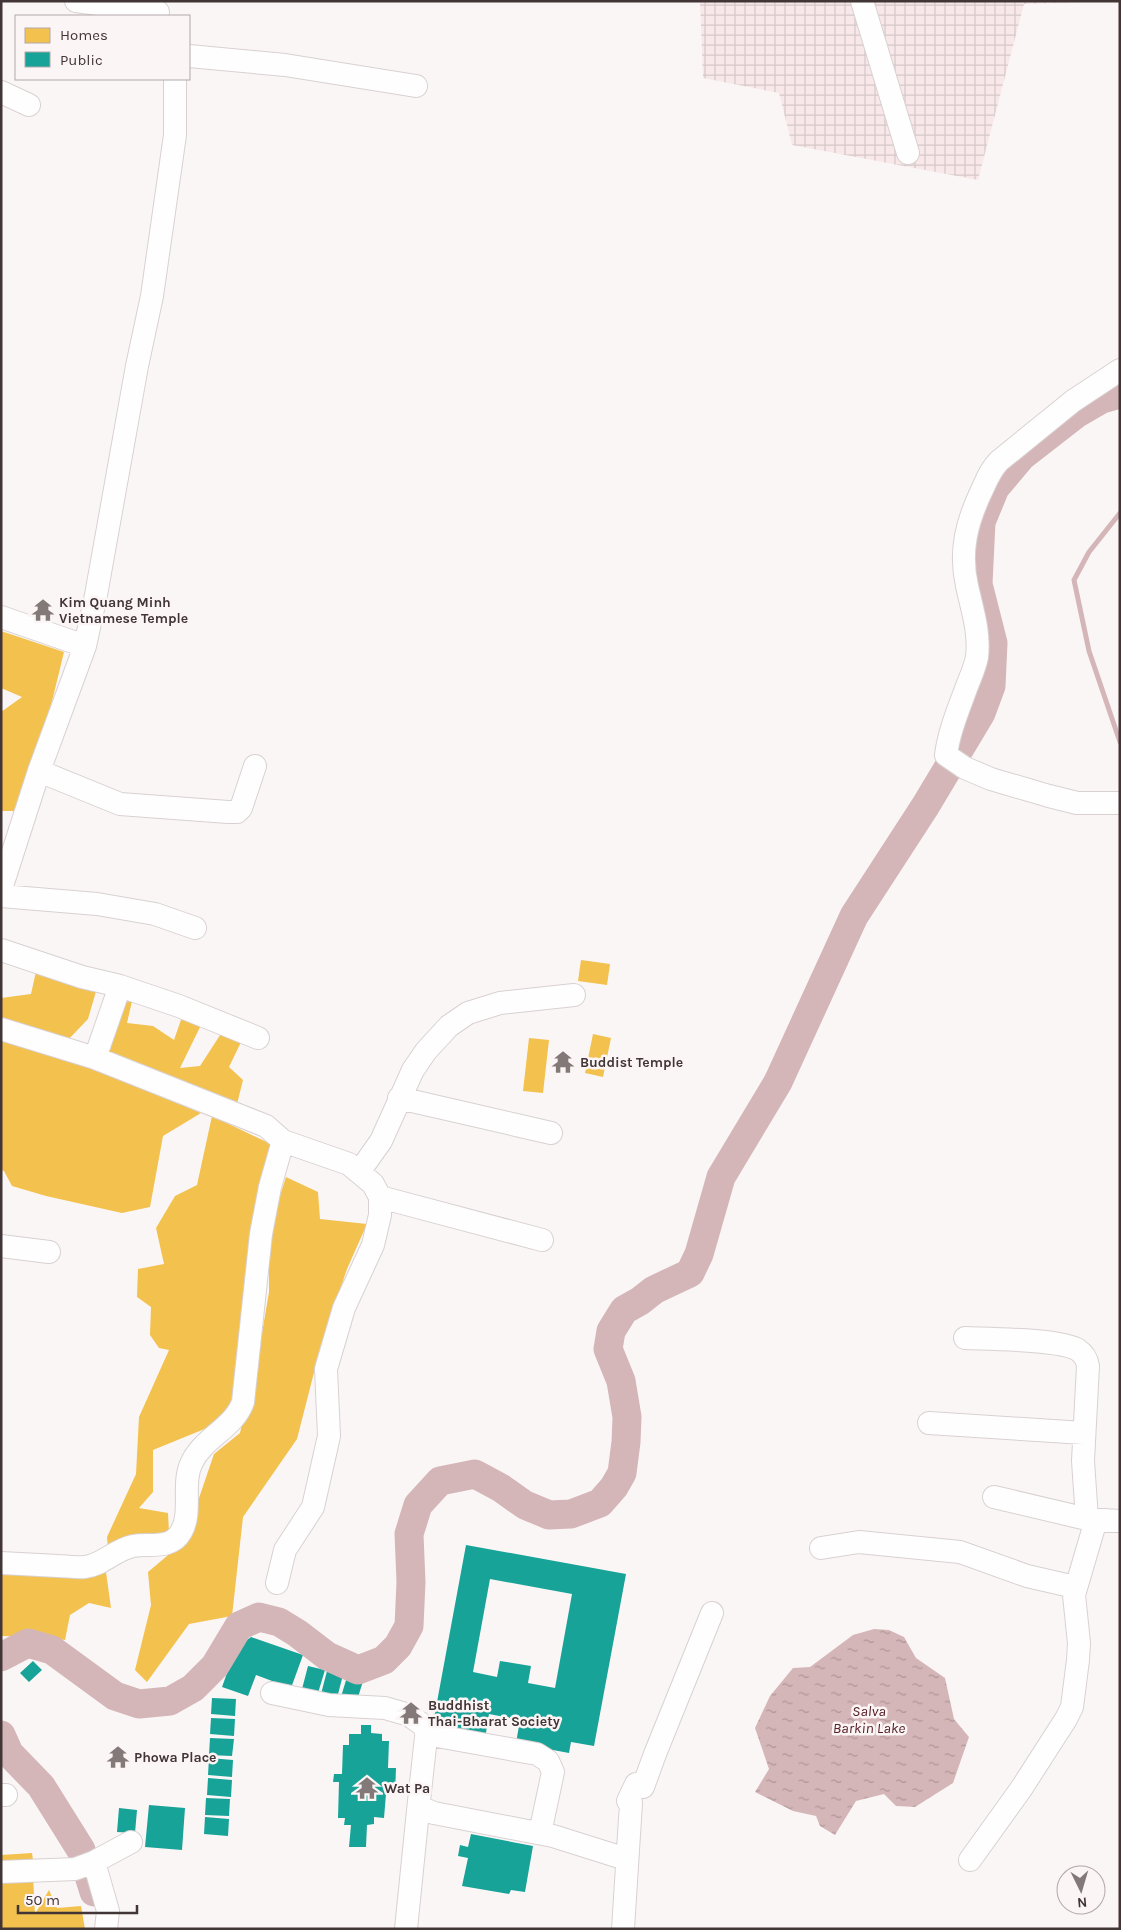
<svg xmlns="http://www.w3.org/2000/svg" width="1121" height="1930" viewBox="0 0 1121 1930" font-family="Karla,sans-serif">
  <defs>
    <pattern id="industrial-grid" width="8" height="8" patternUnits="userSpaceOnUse" patternTransform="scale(1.25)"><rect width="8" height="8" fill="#f8e8e9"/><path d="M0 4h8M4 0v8" fill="none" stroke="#d6c8c8"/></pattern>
    <pattern id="water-ripples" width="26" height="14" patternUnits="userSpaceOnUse" patternTransform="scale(1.25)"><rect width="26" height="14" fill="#d5b6b8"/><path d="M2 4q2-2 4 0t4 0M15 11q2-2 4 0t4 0" fill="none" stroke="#ae9596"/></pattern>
  </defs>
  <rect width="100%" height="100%" fill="#fbf6f6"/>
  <path fill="url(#industrial-grid)" d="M700,1H1107L1024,4L978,180L792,145L779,93L703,78Z"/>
  <path fill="url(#water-ripples)" d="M874,1629L889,1630L904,1637L916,1658L945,1678L954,1719L969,1737L953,1783L915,1807L896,1806L884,1794L856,1801L835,1835L820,1826L816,1816L793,1811L755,1792L769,1769L755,1728L770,1696L793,1668L810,1667L853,1635Z"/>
  <path fill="#f2c14e" d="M1,631L64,652L46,726L14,811H1V712L22,697L1,688Z
    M581,960L610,964L607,985L578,981Z
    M37,967L97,988L88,1019L65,1043L1,1019V998L31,994Z
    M123,994L133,997L127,1023L153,1026L174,1040L183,1014L203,1021L180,1068L200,1066L224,1029L243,1038L229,1067L243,1080L236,1108L104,1054Z
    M593,1034L611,1038L603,1077L585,1073Z
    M529,1038L549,1040L543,1093L523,1091Z
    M1,1041L79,1063L201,1113L163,1136L150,1207L122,1213L46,1196L12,1186L4,1171L1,1170Z
    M212,1116L277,1147L229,1419L153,1450V1492L139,1508L168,1513L169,1532L108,1549L107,1537L136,1474L139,1417L169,1350L159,1348L150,1335L151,1307L137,1297L138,1269L164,1264L156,1228L175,1196L197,1185Z
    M286,1177L318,1192L320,1219L367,1224L347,1269L320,1349L297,1439L243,1517L232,1616L189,1624L147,1682L135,1670L151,1605L148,1572L192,1535L198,1501L214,1454L240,1433L260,1345L269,1292V1253L274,1215Z
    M1,1570L106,1572L111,1608L89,1603L70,1615L65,1640L43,1637L1,1636Z
    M32,1853L34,1867L1,1870V1855Z
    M33,1875L35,1914L49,1890L57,1908L81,1906L85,1929H1V1877Z"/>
  <path fill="#17a398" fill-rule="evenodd" d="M466,1545L626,1574L594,1746L571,1742L569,1753L516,1743L520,1720L489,1714L485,1739L432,1729ZM490,1579L572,1594L555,1688L528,1683L531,1666L500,1661L497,1677L473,1672Z
    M251,1637L303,1655L291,1688L256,1675L248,1696L222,1687L236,1648Z
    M33,1661L42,1670L29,1682L20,1673Z
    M308,1666L325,1670L318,1693L302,1689Z
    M327,1671L343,1675L337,1698L321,1694Z
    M347,1677L363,1681L356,1704L340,1700Z
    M212,1698L236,1699L235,1716L211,1714Z
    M211,1718L235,1719L234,1736L210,1734Z
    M361,1725H371V1733L382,1734V1741H389L388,1768H396L395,1795L386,1794L384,1818L374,1817V1824L367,1825L366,1847H349L351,1825H344L345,1818H338L339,1782H333L334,1774H342L343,1745H349V1734H361Z
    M210,1738L234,1739L232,1756L209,1755Z
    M209,1758L233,1760L232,1777L208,1775Z
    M208,1778L232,1780L231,1797L207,1795Z
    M206,1798L230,1799L229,1816L205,1815Z
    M149,1805L185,1808L182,1850L145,1847Z
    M119,1808L137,1810L135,1833L117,1832Z
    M205,1817L229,1819L228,1836L204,1834Z
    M471,1834L533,1846L525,1892L511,1890L509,1894L462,1886L468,1858L458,1856L460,1845L468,1847Z"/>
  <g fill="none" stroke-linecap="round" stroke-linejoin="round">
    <path stroke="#d5b6b8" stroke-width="5" d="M1120,513L1089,552L1074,580L1089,651L1120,742"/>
    <path stroke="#d5b6b8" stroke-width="29" d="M1,1657L28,1643L52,1650L115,1696L139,1704L170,1701L193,1688L215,1666L239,1626L259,1617L279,1622L297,1633L327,1656L358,1670L384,1660L398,1646L409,1626L411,1582L409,1534L418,1505L440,1481L475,1474L501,1488L525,1505L549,1515L571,1514L600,1503L614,1487L622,1473L626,1442L627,1417L621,1381L608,1349L611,1331L624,1310L640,1301L654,1290L690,1273L699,1254L721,1177L778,1082L854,916L926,805L981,713L991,686L993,643L978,584L981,522L995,488L1022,456L1076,414L1102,399L1120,394
      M1,1735L9,1753L41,1786L81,1850L94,1892"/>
    <defs>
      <path id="minor" d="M76,1L158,12
        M862,1L908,153
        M189,56L285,65L416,86
        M1,92L29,105
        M1120,370L1073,401L999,461C991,469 987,479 982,490C967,521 959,551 967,586C972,609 980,632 977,657C975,667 971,676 967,686C959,708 949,731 946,755L965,768L991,779L1049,796L1077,803H1120
        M1,617L85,646L39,771L1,889
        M85,646L96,595L137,366L152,296L175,135V79
        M39,771L120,804L228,812H237L241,808L255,766
        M1,896L97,904L155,914L195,928
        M1,950L82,977L120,986L179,1006L258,1038
        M1,1029L95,1058L266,1126L283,1141L349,1164L373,1184L380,1197V1215L373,1245L344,1308L326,1369L329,1436L313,1507L285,1550L277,1583
        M95,1058L120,986
        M399,1098L551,1133
        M359,1172L381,1141L413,1070L426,1051L449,1026L468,1013L500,1003L574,995
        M380,1197L542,1240
        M1,1246L49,1252
        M965,1338C989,1339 1061,1339 1078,1350C1084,1354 1087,1359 1088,1366L1083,1461L1087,1519
        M929,1423L1084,1433
        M994,1497L1087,1519L1120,1521
        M821,1548L859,1542L960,1552L1027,1576L1075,1587
        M1,1563C20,1564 39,1565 58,1566C67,1566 76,1568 85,1567C103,1565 114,1550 133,1546C149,1543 171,1550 181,1532C193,1512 181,1483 192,1462C203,1438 234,1428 243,1402L261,1234L270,1187L283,1141
        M272,1693L329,1705L385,1708L409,1715L427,1728L419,1801L422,1808L434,1813L553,1836L626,1859
        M426,1734L537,1754L548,1761L553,1772L540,1833
        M1,1795H6
        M970,1860L1021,1789L1066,1719L1072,1707L1078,1660L1079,1643L1074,1595L1096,1520
        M94,1862L108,1911L106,1929
        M1,1872L75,1869L94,1862L131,1842
        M406,1929L419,1801
        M623,1929L631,1803L628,1801L636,1784L643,1787L655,1754L712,1613"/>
    </defs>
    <use href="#minor" stroke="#d9d1d1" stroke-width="24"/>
    <use href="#minor" stroke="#fefefe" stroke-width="22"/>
  </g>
  <defs>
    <symbol id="temple-bare" viewBox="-9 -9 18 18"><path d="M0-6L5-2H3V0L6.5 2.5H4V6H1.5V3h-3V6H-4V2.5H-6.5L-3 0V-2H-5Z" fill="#837979" stroke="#fcf5f5" stroke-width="2.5" paint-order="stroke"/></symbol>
  </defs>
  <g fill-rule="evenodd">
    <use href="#temple-bare" x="27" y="594" width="32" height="32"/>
    <use href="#temple-bare" x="547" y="1046" width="32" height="32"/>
    <use href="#temple-bare" x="395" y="1697" width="32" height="32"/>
    <use href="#temple-bare" x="102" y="1741" width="32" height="32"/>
    <use href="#temple-bare" x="351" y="1772" width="32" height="32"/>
  </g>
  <g text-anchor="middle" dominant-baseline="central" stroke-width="5" stroke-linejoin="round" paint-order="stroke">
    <g font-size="14" font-weight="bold" fill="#423536" stroke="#fcf5f5" text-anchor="start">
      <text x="59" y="602">Kim Quang Minh<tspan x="59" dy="16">Vietnamese Temple</tspan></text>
      <text x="580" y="1062">Buddist Temple</text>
      <text x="428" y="1705">Buddhist<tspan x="428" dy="16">Thai-Bharat Society</tspan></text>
      <text x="134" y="1757">Phowa Place</text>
      <text x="384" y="1788">Wat Pa</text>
    </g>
    <g font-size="15" font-style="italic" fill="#562026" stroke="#fcf5f5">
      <text x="869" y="1711">Salva<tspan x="869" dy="17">Barkin Lake</tspan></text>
    </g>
  </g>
  <rect width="1121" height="1930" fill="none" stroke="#423536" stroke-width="5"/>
  <rect x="15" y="15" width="175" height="65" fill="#fcf5f5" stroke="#b2a8a9"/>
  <rect x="25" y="28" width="25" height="15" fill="#f2c14e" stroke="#b2a8a9"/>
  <text x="60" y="40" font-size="15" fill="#423536">Homes</text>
  <rect x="25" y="52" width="25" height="15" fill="#17a398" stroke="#b2a8a9"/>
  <text x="60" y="65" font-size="15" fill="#423536">Public</text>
  <g transform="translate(1081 1890) rotate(175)"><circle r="24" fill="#fcf5f5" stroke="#b2a8a9"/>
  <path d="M0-4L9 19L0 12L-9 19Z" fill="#837979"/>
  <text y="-8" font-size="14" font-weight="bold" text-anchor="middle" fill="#423536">N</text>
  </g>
  <path d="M18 1905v8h119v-8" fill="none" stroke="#423536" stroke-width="2.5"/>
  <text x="25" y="1905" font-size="15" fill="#423536" stroke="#fcf5f5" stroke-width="4" paint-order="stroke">50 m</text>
</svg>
